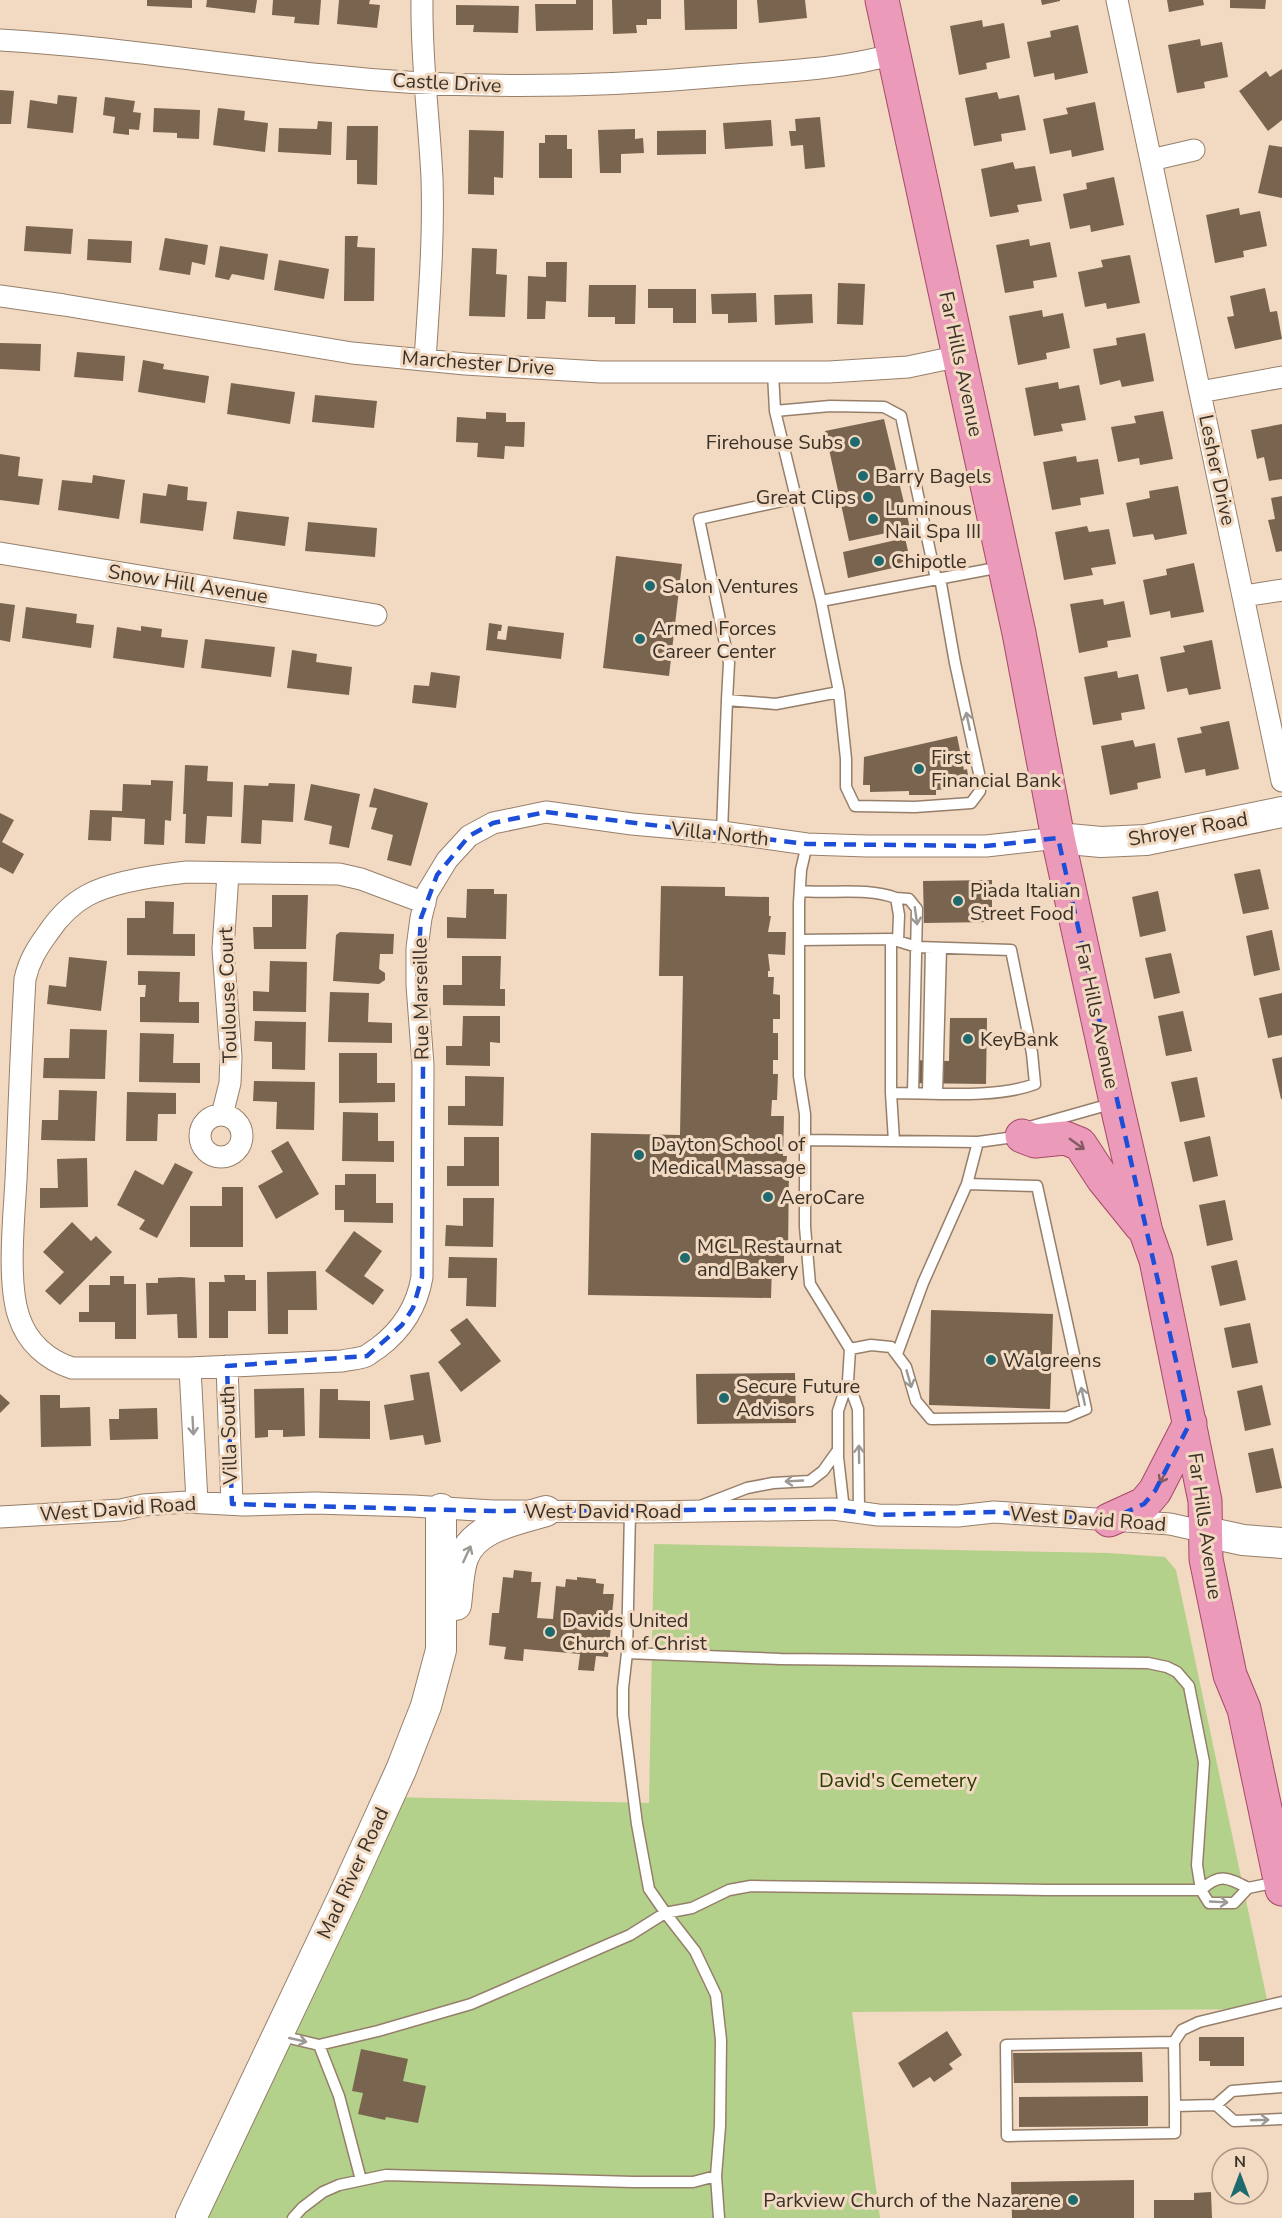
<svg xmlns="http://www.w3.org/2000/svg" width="1282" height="2218" viewBox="0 0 1282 2218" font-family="'Nunito Sans',sans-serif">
  <rect width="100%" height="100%" fill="#f2d9c2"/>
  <path fill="#b3d18a" d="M654,1544L1108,1553L1165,1557L1176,1570L1269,2009L852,2012L880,2218H191L389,1797L649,1803Z"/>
  <path fill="#79644f" d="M147,0H192V8L147,6Z
    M207,0H257L255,13L206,7Z
    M273,0H321L319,25L294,23L295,17L272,15Z
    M339,0H370L369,4L380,5L377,28L337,24Z
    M576,0H593V30L536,31L535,4H576Z
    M612,0H661V19H647V25H636L637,33L613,34Z
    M684,0H737V29L685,30Z
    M757,0H805L807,18L759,23Z
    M1041,0H1060V1L1042,5Z
    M1167,0H1203L1204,5L1169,12Z
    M1230,0H1266L1265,9L1230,8Z
    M456,5L519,6L518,33L473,32L474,25H456Z
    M982,20L983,27L1004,23L1010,58L986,63L987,69L959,75L950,26Z
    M1078,25L1088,73L1055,80L1054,73L1034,77L1027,42L1051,37L1050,31Z
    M1200,39L1201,46L1222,42L1228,77L1204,82L1205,88L1177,93L1168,45Z
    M1282,69V120L1268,131L1239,91L1266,71L1270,77Z
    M0,90L14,91L11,124H0Z
    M997,92L999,99L1019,95L1026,130L1001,134L1002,141L974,146L965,98Z
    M58,95L77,97L73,133L27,128L30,100L57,104Z
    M105,97L135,101L133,112L141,113L139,130L129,129V135L113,133L115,117L103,115Z
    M1095,102L1104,150L1072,157L1071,150L1050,154L1043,119L1068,114L1066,108Z
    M154,108L200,110L199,139L177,138V133L153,132Z
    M218,108L245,111L244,120L268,123L265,152L213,145Z
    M820,117L825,167L805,169L803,145L791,146L789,131H796L795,119Z
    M771,120L773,146L725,149L723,123Z
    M318,121L332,122L331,155L278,152L279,128L317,129Z
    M347,126H378L377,185L357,184V160H346Z
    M635,129V139L643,138L644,153L621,154V173H600L598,130Z
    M469,130L504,131L503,178L494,177V195L468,194Z
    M706,130V154L657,155V131Z
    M545,135H567V149H572V178H539V143H545Z
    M1269,145L1282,147V198L1258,193Z
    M1013,162L1015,169L1035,166L1042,201L1017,205L1019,212L990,217L981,169Z
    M1114,177L1124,225L1091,232L1090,225L1070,229L1063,194L1087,189L1086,183Z
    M1239,208L1240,215L1260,211L1267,246L1243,251L1244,257L1215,263L1206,215Z
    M26,226L73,229L71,254L24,251Z
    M345,236H358L357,247L375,248L374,301H344Z
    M165,238L208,245L205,265L192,262L190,275L159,270Z
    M88,239L132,241L131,263L87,260Z
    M1029,239L1030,246L1050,242L1057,277L1033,281L1034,288L1005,293L996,245Z
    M220,246L268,254L264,280L232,274L229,280L215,277Z
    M472,248L497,249L496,274L507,275L505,317L469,316Z
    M1130,255L1140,303L1107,309L1106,303L1085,307L1078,272L1103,267L1101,260Z
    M279,260L329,269L324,299L274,290Z
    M546,262H567L566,302L546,301L545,319H527L528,276L546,277Z
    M838,283L865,284L863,325L837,324Z
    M589,285H636L635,324H615V317H588Z
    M1265,288L1270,312L1277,311L1282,339L1235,349L1227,317L1234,316L1230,296Z
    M648,289H696V323H673V308H648Z
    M756,293L757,322L728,323V314H712L711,294Z
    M812,294L813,323L775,325L774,295Z
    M1042,310L1043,317L1063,313L1070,348L1046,353L1047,359L1018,365L1009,316Z
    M1145,333L1154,381L1122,387L1120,380L1100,385L1093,349L1117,345L1116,338Z
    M0,343L41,344L40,371L0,369Z
    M77,352L125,356L123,381L74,377Z
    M143,360L164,364L163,369L209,376L205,403L138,392Z
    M1058,382L1059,389L1079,385L1086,420L1061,424L1063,431L1034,436L1025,388Z
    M231,383L295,392L290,424L227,414Z
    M315,395L377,401L374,428L312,422Z
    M1163,411L1173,459L1140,465L1139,458L1118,462L1111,427L1136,423L1134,416Z
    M486,412L506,413V422H525L524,447L505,446L504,459L477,457L478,443L456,442L457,417L486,419Z
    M884,419L910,528L849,541L825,431Z
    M1282,424V479L1269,481L1264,457L1257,459L1251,430Z
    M0,454L20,457L18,476L43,479L39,505L0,500Z
    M1076,456L1077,462L1098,459L1104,494L1080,498L1081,505L1052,510L1043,462Z
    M93,475L125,480L119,519L58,510L62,480L92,483Z
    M168,484L188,487L187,500L207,502L203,531L140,523L143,493L166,496Z
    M1178,486L1187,534L1155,540L1153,534L1133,537L1126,503L1150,498L1149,491Z
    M1282,496V551L1276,552L1268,520L1275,519L1271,498Z
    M237,511L289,517L285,546L233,539Z
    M308,522L377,528L375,557L305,551Z
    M1087,526L1089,532L1109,529L1116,564L1091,568L1093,575L1064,580L1055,532Z
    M905,538L911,564L848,578L843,552Z
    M616,556L682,564L669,676L603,668Z
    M1194,563L1204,612L1171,618L1170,611L1150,615L1143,580L1167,575L1166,569Z
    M1103,599L1104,605L1124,601L1131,637L1107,641L1108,647L1079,653L1070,604Z
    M0,603L15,605L10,642L0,640Z
    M26,607L77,614L76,623L94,625L91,648L22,638Z
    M489,623L502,625L501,631H498L497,639L506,640L508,626L564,633L561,659L486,650Z
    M141,626L162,629L161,637L188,640L184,668L113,658L117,627L141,631Z
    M205,639L275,647L271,677L201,668Z
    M1212,640L1221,689L1189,695L1187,688L1167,692L1160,657L1185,652L1183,646Z
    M292,650L317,654L316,662L352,667L349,695L287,688Z
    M1117,671L1118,678L1138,674L1145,709L1121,713L1122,720L1093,725L1084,677Z
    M431,672L460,676L456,708L412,703L414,685L429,686Z
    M1229,721L1239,769L1206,776L1205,769L1185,773L1177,738L1202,733L1200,727Z
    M957,736L964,770L967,769L970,787L936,790V795H909V791L870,792V785H863L864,757Z
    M1133,740L1135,747L1155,743L1161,778L1137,783L1138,789L1110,795L1101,746Z
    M185,765L208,766L207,781L233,782L232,817L207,816L205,844L185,843L186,814H183Z
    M151,780L173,781L171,821L165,820L164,845L144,844L145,819L112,817L111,841L88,840L90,810L122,811L123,784L151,785Z
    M269,783L295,784L293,822L262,820L261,844L241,843L244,785L268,786Z
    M311,784L360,794L349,848L329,844L332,826L304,820Z
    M374,788L428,803L411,866L387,860L393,835L371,829L377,808L369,807Z
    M0,813L14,820L2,842L24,854L13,874L0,867Z
    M1260,869L1269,909L1243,914L1234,874Z
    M992,880V922L924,923L923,881Z
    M661,886L725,887V896L769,897V916H771L768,932H786L785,955L768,954L770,971H768V977H774L773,994L780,995V1019H773V1033H778V1060H773V1074H778L777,1100H772L771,1116H784L783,1156H787L786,1166H789L788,1254H784V1265H772L771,1298L588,1295L591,1133L680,1135L683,976H659Z
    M467,889H494V894H507L506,939L447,938V917L466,918Z
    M1158,891L1166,931L1140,937L1132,897Z
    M272,895H308L306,949H254L253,927H272Z
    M145,901L174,902L173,934H195V956L127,955V918H145Z
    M1272,930L1280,970L1254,976L1246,936Z
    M340,932L394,934L393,954H380L379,969L385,973V980L379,984L333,981L336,935Z
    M1171,953L1180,993L1154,999L1145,958Z
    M462,956H501L500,989H505V1006L443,1005V985H462Z
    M69,957L107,961L101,1011L47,1004L49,985L66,987Z
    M270,961L307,962L306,1012L253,1011V991L269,992Z
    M138,971L180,972L179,1002H199V1023L140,1022V997H145L146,985H138Z
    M330,992L369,993L368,1022L392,1023V1043L328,1042Z
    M1282,993V1035L1268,1038L1259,998Z
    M1183,1011L1192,1051L1166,1056L1158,1016Z
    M463,1016H500V1043L490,1042V1066L446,1065V1046H462Z
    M950,1018H987L986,1084L909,1083V1060L949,1061Z
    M255,1021L306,1022L305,1070L272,1069V1042L254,1041Z
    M70,1029L107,1030L105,1079L43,1078L44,1058H69Z
    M140,1033L174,1034L173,1063H200V1083L139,1082Z
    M339,1053H377V1083H395V1102L339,1103Z
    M1282,1057V1099H1281L1272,1059Z
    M465,1076L504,1077L503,1126L448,1125V1106H465Z
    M1197,1077L1205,1117L1180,1122L1171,1082Z
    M254,1081L315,1082L314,1130L276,1129L277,1102L253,1101Z
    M59,1090L97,1091L95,1141L41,1140L42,1120H58Z
    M127,1092L176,1093V1114H158L157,1141H126Z
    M343,1112L378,1113V1141H394V1162L342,1161Z
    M1210,1136L1218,1176L1193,1182L1184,1142Z
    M464,1137H499V1186H447V1166H464Z
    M288,1141L319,1194L276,1219L258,1186L283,1172L271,1151Z
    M87,1158L88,1207L40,1208V1188H58L57,1159Z
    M175,1163L193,1172L157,1238L139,1229L145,1220L117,1205L135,1170L163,1185Z
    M345,1174H376V1203H393V1223L344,1222V1210H335V1185H345Z
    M222,1187H243V1247H190V1206H222Z
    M463,1198H494L493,1247L445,1246L446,1225L463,1226Z
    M1225,1200L1233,1240L1207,1246L1199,1205Z
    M72,1222L91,1241L96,1236L112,1252L60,1305L45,1291L64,1272L43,1252Z
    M354,1231L382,1251L364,1276L384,1290L373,1305L325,1271Z
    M449,1257L497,1258L496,1307L466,1306L467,1278H448Z
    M1237,1260L1246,1300L1220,1306L1211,1266Z
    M316,1271L317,1310H288V1334H268L267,1272Z
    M224,1275H245V1280H256V1311H228V1338H209V1282H225Z
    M110,1276H124V1284H136V1339H115V1322H79V1312H89V1285H110Z
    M181,1277L195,1278L197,1338H178L177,1314L147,1315L146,1283H158V1278Z
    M931,1310L1053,1314L1050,1409L929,1405Z
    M467,1318L501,1361L461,1392L438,1362L461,1344L450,1330Z
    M1250,1323L1258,1363L1232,1368L1224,1328Z
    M429,1372L441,1442L425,1445L423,1435L390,1440L384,1405L414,1400L410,1375Z
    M795,1373L796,1423L697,1424L696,1374Z
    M1262,1385L1271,1425L1245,1431L1237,1391Z
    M304,1388L305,1436L283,1437V1430H268V1437L255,1438L254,1389Z
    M320,1389H338V1400L370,1401V1439L319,1438Z
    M0,1394L10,1403L0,1413Z
    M40,1395H60V1408L90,1407L91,1446L41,1447Z
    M157,1408L158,1439L110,1440L109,1419H119V1409Z
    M1273,1448L1282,1488L1256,1493L1248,1453Z
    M514,1570L532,1572L531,1582H541L537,1618L553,1619L556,1586L565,1587L566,1579L577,1580V1577L596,1579V1583L604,1584L603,1594H614L608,1657L596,1656L594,1671L578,1670L580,1654L524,1649L523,1661L504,1659L506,1647L489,1645L492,1613H499L503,1577L513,1578Z
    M947,2031L962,2055L949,2064L953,2069L934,2082L930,2077L913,2088L898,2063Z
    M1199,2037H1244V2066H1210V2061H1199Z
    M361,2049L408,2059L403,2081L426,2086L418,2123L386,2117L385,2120L358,2114L363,2093L352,2091Z
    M1142,2052L1143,2082L1014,2083L1013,2053Z
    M1148,2096V2126L1019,2127V2097Z
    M1134,2180V2218H1012L1011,2182Z
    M1211,2192L1212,2218H1154V2200H1194V2193Z"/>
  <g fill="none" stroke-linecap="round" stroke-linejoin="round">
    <defs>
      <path id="lane" d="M773,373L775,411L821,601L1001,567
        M775,411L830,406L884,407L901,416L936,579
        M839,692L846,759V787L855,806L915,807L971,803L980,791V778L955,663L940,578
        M727,700L729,663L699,519L796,498
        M722,832L727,700L776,704L839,692L821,601
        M807,844L801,870L799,903V1076L805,1114V1227L810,1284L850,1349L848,1381L838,1411V1457L844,1510
        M800,891C831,894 866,887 896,898L899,915L898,941
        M896,898L909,899L917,909L913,1093
        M891,939V1093
        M799,940L891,939L917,947L1011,950L1032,1053L1035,1084C996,1099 935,1093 891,1093L894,1141
        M928,1093L931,948
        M937,1093L941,948
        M805,1140L978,1142L1022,1136L1029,1127L1114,1103
        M850,1349L871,1345L891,1347L906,1367L916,1401L931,1419L1067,1417L1086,1409L1037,1186L967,1184L978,1142
        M897,1354L923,1283L967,1184
        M848,1381L858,1409L859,1512
        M703,1505L747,1488L773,1483L810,1481L823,1471L838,1450
        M630,1512L627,1653L623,1688V1715L637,1824L649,1889L667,1915L695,1951L716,1995L721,2040L720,2126L716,2176L719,2218
        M1248,1888C1227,1877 1219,1873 1201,1890L1209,1903H1234L1248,1888L1277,1882
        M281,2036L319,2045L378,2031L471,2004L630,1935L665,1913L692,1908L729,1890L751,1886L1047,1890H1201L1197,1865L1204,1762L1189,1686L1177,1672L1167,1667L1148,1663L780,1659L627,1653
        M1174,2042L1182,2030L1199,2022L1282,2002
        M319,2045L339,2096L361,2180
        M1282,2087L1232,2091L1216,2105L1234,2121L1282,2119
        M1175,2106V2133L1007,2136L1006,2045L1174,2042L1175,2106L1216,2105
        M293,2218L302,2208L323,2192L339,2185L386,2175L633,2182H693L716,2176"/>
      <path id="street" d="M422,0C421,60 429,118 432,178C434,239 429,299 425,360
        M1117,0L1282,781
        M0,40C109,46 216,64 325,75C457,90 591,88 723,76C780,71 839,70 894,54
        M1151,160L1194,150
        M0,296L64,305L352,353L465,364L600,372H829L908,367L960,356
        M1200,392L1282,377
        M0,553L376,615
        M1244,596L1282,590
        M425,903L361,879L339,874L187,872C160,875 112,882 88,895C71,904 58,918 48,933C37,948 29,961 25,979C21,1046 19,1113 16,1180C14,1217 7,1283 19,1317C27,1342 47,1360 72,1368H189L342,1361C350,1359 359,1359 366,1356C370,1354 374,1350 378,1348C402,1330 417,1307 422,1277L423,1065L417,985V948L421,918L427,893L447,860L469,836L493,823L546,812L632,824L722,832L807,844L867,846H986L1058,838
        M222,1115L230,1083L231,1057L223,949L228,874
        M200 1136a21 21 0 1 1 42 0a21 21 0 1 1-42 0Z
        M227,1366L232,1504
        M190,1368L197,1502
        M0,1517L121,1510L143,1505L187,1502L243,1505L315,1503L413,1506L493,1511L647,1512L833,1509L878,1515L958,1516L994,1512L1170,1524L1206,1532"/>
      <path id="secondary" d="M1058,838L1101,842L1146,840L1282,812
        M1206,1532L1243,1540L1282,1543
        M456,1605C458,1590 458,1572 463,1558C474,1526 518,1520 546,1511
        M191,2218L345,1893L401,1770L426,1706L441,1650V1509"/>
      <path id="primary" d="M882,0L1019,633L1058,838L1116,1102L1146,1232L1156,1260L1205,1501L1206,1559L1230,1675L1244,1709L1282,1889
        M1022,1136L1035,1141L1065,1138L1080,1144L1103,1179L1141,1226
        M1109,1520L1144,1504L1155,1491L1190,1423"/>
    </defs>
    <use href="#lane" stroke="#967f6a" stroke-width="13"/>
    <use href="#street" stroke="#967f6a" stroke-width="23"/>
    <use href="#secondary" stroke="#967f6a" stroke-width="32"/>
    <use href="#primary" stroke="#a64967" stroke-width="35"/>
    <use href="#lane" stroke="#fff" stroke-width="10"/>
    <use href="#street" stroke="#fff" stroke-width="21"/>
    <use href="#secondary" stroke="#fff" stroke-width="30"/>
    <use href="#primary" stroke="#ec9ab9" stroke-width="33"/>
  </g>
  <defs><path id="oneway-shaft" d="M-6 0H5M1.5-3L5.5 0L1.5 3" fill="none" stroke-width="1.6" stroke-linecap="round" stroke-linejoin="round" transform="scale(1.5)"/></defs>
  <g stroke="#9c9893">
    <use href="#oneway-shaft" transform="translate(968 721) rotate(-102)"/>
    <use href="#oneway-shaft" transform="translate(916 916) rotate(82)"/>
    <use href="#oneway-shaft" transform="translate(909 1379) rotate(74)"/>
    <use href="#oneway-shaft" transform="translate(1083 1396) rotate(-102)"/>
    <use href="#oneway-shaft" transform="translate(193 1426) rotate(87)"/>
    <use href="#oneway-shaft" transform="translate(859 1454) rotate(-91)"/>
    <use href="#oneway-shaft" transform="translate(794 1481) rotate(177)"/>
    <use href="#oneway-shaft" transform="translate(467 1554) rotate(-65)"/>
    <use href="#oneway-shaft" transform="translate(1219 1902) rotate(3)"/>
    <use href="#oneway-shaft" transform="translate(298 2040) rotate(13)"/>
    <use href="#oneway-shaft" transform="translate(1260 2120) rotate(-2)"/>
  </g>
  <g stroke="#815b61">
    <use href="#oneway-shaft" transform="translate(1077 1144) rotate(36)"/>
    <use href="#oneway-shaft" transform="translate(1164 1475) rotate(117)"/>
  </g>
  <path fill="none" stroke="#1d4ed8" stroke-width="4.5" stroke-dasharray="12 8" stroke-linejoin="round" d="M546,812L807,844L986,846L1058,838L1190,1423L1155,1491L1144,1504L1109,1520L994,1512L878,1515L833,1509L493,1511L232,1504L227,1366L367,1356L402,1325L413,1308L422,1277L423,1065L417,985L421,918L437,875L469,836L493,823Z"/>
  <g fill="#1e6a6f" stroke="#f2d9c2" stroke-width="2">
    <circle cx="855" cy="442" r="6"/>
    <circle cx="863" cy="476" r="6"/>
    <circle cx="868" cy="497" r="6"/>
    <circle cx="873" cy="519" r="6"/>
    <circle cx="879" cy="561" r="6"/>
    <circle cx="650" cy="586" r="6"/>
    <circle cx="640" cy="639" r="6"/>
    <circle cx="919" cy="769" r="6"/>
    <circle cx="958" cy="901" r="6"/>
    <circle cx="968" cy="1039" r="6"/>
    <circle cx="639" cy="1155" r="6"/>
    <circle cx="768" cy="1197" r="6"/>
    <circle cx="685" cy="1258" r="6"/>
    <circle cx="991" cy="1360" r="6"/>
    <circle cx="724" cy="1398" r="6"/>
    <circle cx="550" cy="1632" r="6"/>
    <circle cx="1073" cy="2200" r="6"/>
  </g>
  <g text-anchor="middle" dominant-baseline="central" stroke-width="6" stroke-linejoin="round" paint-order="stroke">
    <g font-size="20" fill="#3a3127" stroke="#f2d9c2">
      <text transform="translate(447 83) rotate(3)">Castle Drive</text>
      <text transform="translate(478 363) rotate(4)">Marchester Drive</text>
      <text transform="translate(961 364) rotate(78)">Far Hills Avenue</text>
      <text transform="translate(1217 470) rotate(78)">Lesher Drive</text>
      <text transform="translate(188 584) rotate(9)">Snow Hill Avenue</text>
      <text transform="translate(1188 829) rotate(-10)">Shroyer Road</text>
      <text transform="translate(720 834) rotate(6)">Villa North</text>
      <text transform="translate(228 995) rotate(-92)">Toulouse Court</text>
      <text transform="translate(421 999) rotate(-91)">Rue Marseille</text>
      <text transform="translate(1097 1016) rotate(78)">Far Hills Avenue</text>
      <text transform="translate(229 1435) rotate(-92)">Villa South</text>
      <text transform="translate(118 1509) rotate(-4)">West David Road</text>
      <text x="603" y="1511">West David Road</text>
      <text transform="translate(1088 1519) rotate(4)">West David Road</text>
      <text transform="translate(1205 1526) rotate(82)">Far Hills Avenue</text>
      <text transform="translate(353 1873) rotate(-65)">Mad River Road</text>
    </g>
    <g font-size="20" fill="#3a3127" stroke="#f2d9c2" text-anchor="start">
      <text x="843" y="442" text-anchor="end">Firehouse Subs</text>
      <text x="875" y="476">Barry Bagels</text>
      <text x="856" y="497" text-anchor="end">Great Clips</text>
      <text x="885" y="508">Luminous<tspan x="885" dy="23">Nail Spa III</tspan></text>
      <text x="891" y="561">Chipotle</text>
      <text x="662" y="586">Salon Ventures</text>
      <text x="652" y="628">Armed Forces<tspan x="652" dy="23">Career Center</tspan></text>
      <text x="931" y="757">First<tspan x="931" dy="23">Financial Bank</tspan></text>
      <text x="970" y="890">Piada Italian<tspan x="970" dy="23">Street Food</tspan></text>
      <text x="980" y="1039">KeyBank</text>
      <text x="651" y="1144">Dayton School of<tspan x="651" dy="23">Medical Massage</tspan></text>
      <text x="780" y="1197">AeroCare</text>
      <text x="697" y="1246">MCL Restaurnat<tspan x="697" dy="23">and Bakery</tspan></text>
      <text x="1003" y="1360">Walgreens</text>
      <text x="736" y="1386">Secure Future<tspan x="736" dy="23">Advisors</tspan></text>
      <text x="562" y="1620">Davids United<tspan x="562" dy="23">Church of Christ</tspan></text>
      <text x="1061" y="2200" text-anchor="end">Parkview Church of the Nazarene</text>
    </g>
    <g font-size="20" fill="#2b3f03" stroke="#f2d9c2">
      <text x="898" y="1780">David's Cemetery</text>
    </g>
  </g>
  <g transform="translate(1240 2176)"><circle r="28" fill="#f2d9c2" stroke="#a89684" stroke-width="1.5"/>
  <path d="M0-4.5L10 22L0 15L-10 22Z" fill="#1e6a6f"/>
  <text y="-9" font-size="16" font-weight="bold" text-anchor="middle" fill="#3a3127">N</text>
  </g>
</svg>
